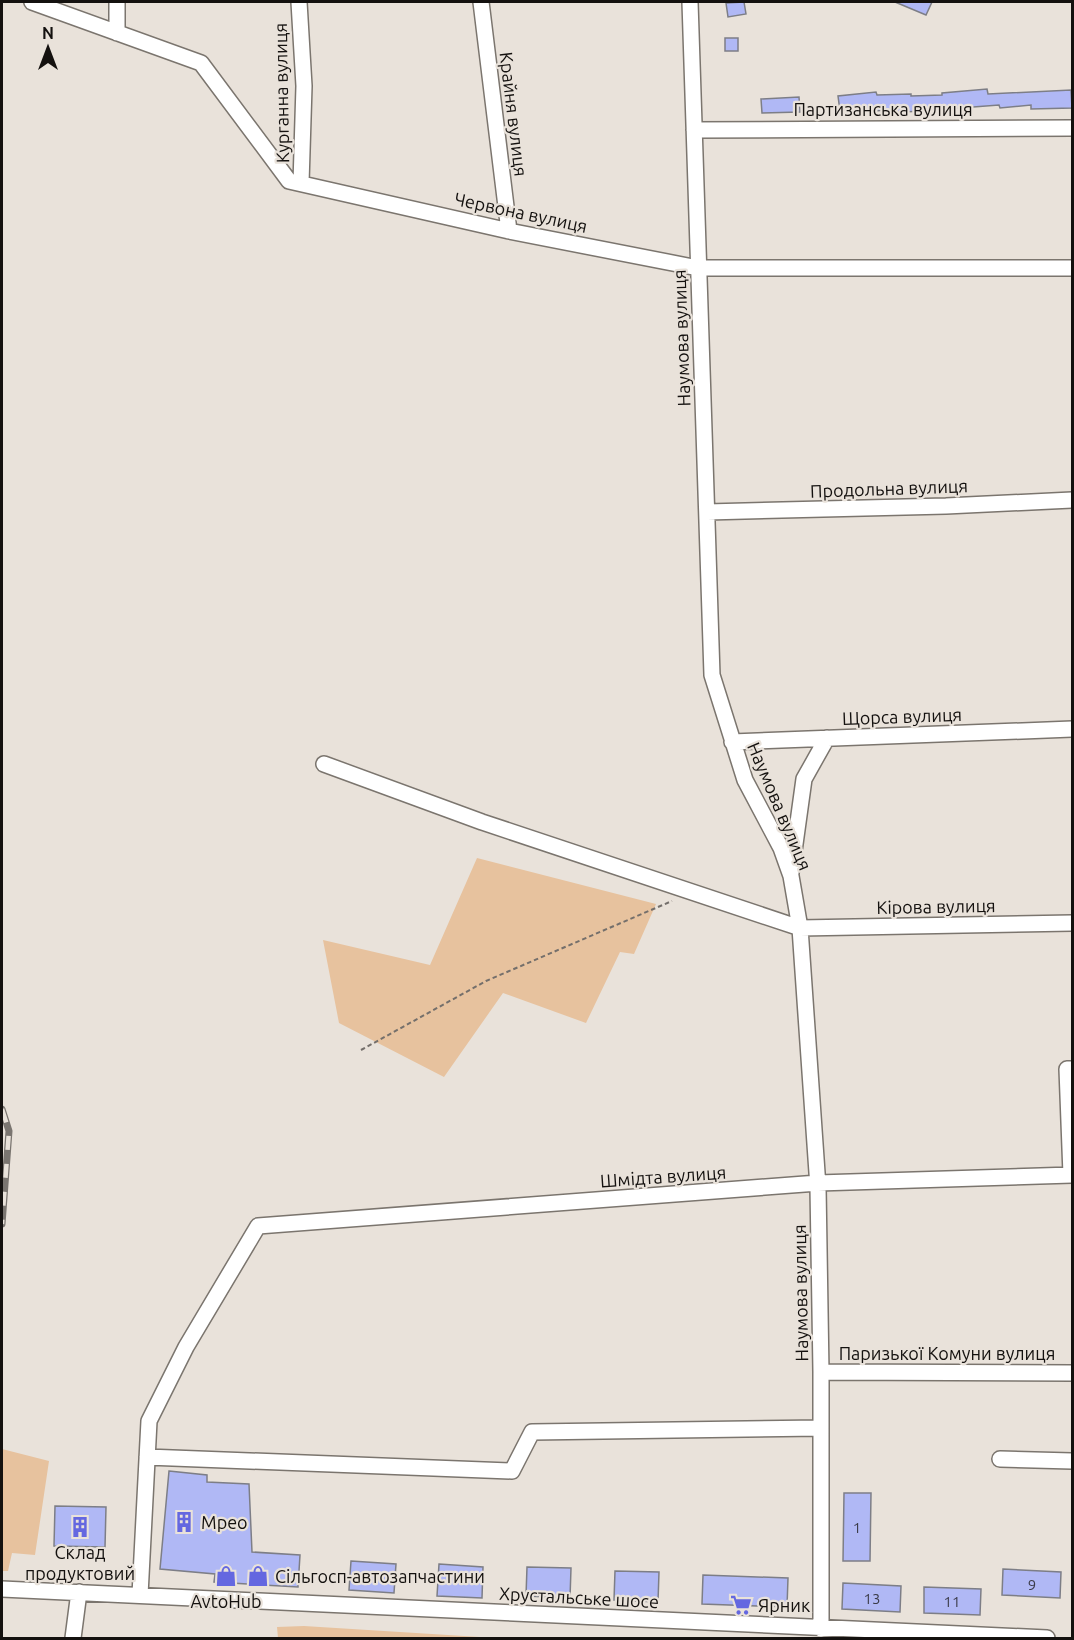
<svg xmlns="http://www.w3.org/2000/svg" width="1074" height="1640" viewBox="0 0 1074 1640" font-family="Ubuntu,sans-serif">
  <rect width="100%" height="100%" fill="#e9e2da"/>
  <path fill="#e7c29e" d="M477,858L656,904L634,954L620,952L586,1023L503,993L444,1077L339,1023L323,940L430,965Z
    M2,1449L49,1461L35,1555L12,1553L8,1571H2Z
    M304,1626L496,1638H278L277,1627Z"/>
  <path fill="#b0b8f5" stroke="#7d7e86" stroke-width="1.5" d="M744,2L746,14L728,17L726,3Z
    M895,2H932L926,15Z
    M725,38H738V51H725Z
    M987,89L988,94L1071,90L1072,108L1031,109V105L1000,108L999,105L934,110V111L896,112V109L865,112L864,108L840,111L838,96L876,92L877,95L911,94V96L942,95V93Z
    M799,97L800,112L762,113L761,99Z
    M169,1471L207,1475V1482L249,1484L252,1552L300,1555L298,1587L214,1582L215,1574L160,1569Z
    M844,1493H871L870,1561H843Z
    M55,1506L106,1507L105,1547L54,1546Z
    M351,1561L396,1564L394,1593L349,1590Z
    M439,1564L483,1567L482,1598L437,1596Z
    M527,1567L571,1568L570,1598L526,1596Z
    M1003,1569L1061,1572L1060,1598L1002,1595Z
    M615,1571L659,1572L658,1602L614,1600Z
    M703,1575L788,1578L787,1607L702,1604Z
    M843,1583L901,1586L900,1612L842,1609Z
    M924,1587L981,1589L980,1615L924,1613Z"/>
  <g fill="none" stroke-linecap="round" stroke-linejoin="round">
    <defs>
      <path id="minor" d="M32,2L201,63L289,181L509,231L698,268H1072
        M117,2V33
        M299,2L304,86L301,183
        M481,2L509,231
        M690,2L712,675L745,780L781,848L791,876L800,928L818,1187L821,1372V1629
        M694,130L1072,128
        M707,512L946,506L1072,500
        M732,742L1072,729
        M324,764L482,822L800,928L1072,923
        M791,873L804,779L827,738
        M1071,1175L1067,1069H1072
        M821,1372L1072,1373
        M147,1457L512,1471L532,1432L821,1428
        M1000,1459L1072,1461
        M2,1589L1047,1638
        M140,1595L149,1421L186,1347L258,1226L818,1183L1072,1175
        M73,1638L79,1592"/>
    </defs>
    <use href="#minor" stroke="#7b756e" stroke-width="18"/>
    <path stroke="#746f6b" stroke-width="2" stroke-dasharray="4.5 3" stroke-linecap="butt" d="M361,1050L486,981L672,901"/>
    <use href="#minor" stroke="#fff" stroke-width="15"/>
    <defs>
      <path id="rail" d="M2,1109L9,1131L2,1224"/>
    </defs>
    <use href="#rail" stroke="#7a7570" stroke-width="7"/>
    <use href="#rail" stroke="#e9e2da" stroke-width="4.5" stroke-dasharray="14" stroke-linecap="butt"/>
  </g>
  <defs>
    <symbol id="building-bare" viewBox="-9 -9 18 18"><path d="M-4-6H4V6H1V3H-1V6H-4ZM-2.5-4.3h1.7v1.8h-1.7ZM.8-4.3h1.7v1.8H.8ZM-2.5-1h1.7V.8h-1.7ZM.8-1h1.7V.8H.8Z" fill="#6467e0" stroke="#e9e2da" stroke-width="2.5" paint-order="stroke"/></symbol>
    <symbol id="shop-bare" viewBox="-9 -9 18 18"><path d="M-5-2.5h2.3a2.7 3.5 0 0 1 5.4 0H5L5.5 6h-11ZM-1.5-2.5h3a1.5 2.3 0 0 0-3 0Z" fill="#6467e0" stroke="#e9e2da" stroke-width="2.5" paint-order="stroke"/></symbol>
    <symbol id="supermarket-bare" viewBox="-9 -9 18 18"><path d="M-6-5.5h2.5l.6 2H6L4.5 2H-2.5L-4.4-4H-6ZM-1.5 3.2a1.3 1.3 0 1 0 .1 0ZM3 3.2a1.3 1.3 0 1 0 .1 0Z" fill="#6467e0" stroke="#e9e2da" stroke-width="2.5" paint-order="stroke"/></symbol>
  </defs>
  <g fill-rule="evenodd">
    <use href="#building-bare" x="169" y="1507" width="30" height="30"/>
    <use href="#building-bare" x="65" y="1512" width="30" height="30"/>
    <use href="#shop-bare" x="211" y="1561" width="30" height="30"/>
    <use href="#shop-bare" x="243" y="1561" width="30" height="30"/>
    <use href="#supermarket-bare" x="726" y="1590" width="30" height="30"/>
  </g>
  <g text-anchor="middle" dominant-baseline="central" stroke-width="4.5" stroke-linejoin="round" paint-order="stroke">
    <g font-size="15" fill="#3b3b48">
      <text x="857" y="1527">1</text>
      <text x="1032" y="1584">9</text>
      <text x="872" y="1598">13</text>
      <text x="952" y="1601">11</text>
    </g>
    <g font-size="18" fill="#14110f" stroke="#e9e2da">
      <text transform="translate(281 93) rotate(-91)">Курганна вулиця</text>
      <text x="883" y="109">Партизанська вулиця</text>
      <text transform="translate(514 114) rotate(83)">Крайня вулиця</text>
      <text transform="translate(521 212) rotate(12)">Червона вулиця</text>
      <text transform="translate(681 338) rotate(-92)">Наумова вулиця</text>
      <text transform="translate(889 488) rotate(-2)">Продольна вулиця</text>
      <text transform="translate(902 716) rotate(-2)">Щорса вулиця</text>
      <text transform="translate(780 806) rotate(67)">Наумова вулиця</text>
      <text transform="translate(936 906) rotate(-1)">Кірова вулиця</text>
      <text transform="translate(663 1176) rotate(-4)">Шмідта вулиця</text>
      <text transform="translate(800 1293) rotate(-91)">Наумова вулиця</text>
      <text x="947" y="1353">Паризької Комуни вулиця</text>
      <text transform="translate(579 1597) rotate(3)">Хрустальське шосе</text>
    </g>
    <g font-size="18" fill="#14110f" stroke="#e9e2da" text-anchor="start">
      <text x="201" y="1522">Мрео</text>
      <text x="80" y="1552" text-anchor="middle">Склад<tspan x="80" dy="21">продуктовий</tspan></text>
      <text x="275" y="1576">Сільгосп-автозапчастини</text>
      <text x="226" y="1601" text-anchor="middle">AvtoHub</text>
      <text x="758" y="1605">Ярник</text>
    </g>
  </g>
  <rect width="1074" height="1640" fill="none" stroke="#14110f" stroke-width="6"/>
  <g transform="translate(48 48)" stroke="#e9e2da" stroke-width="4.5" paint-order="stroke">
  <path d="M0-4.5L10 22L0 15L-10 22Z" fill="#14110f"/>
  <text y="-9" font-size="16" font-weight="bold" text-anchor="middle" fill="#14110f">N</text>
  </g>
</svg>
